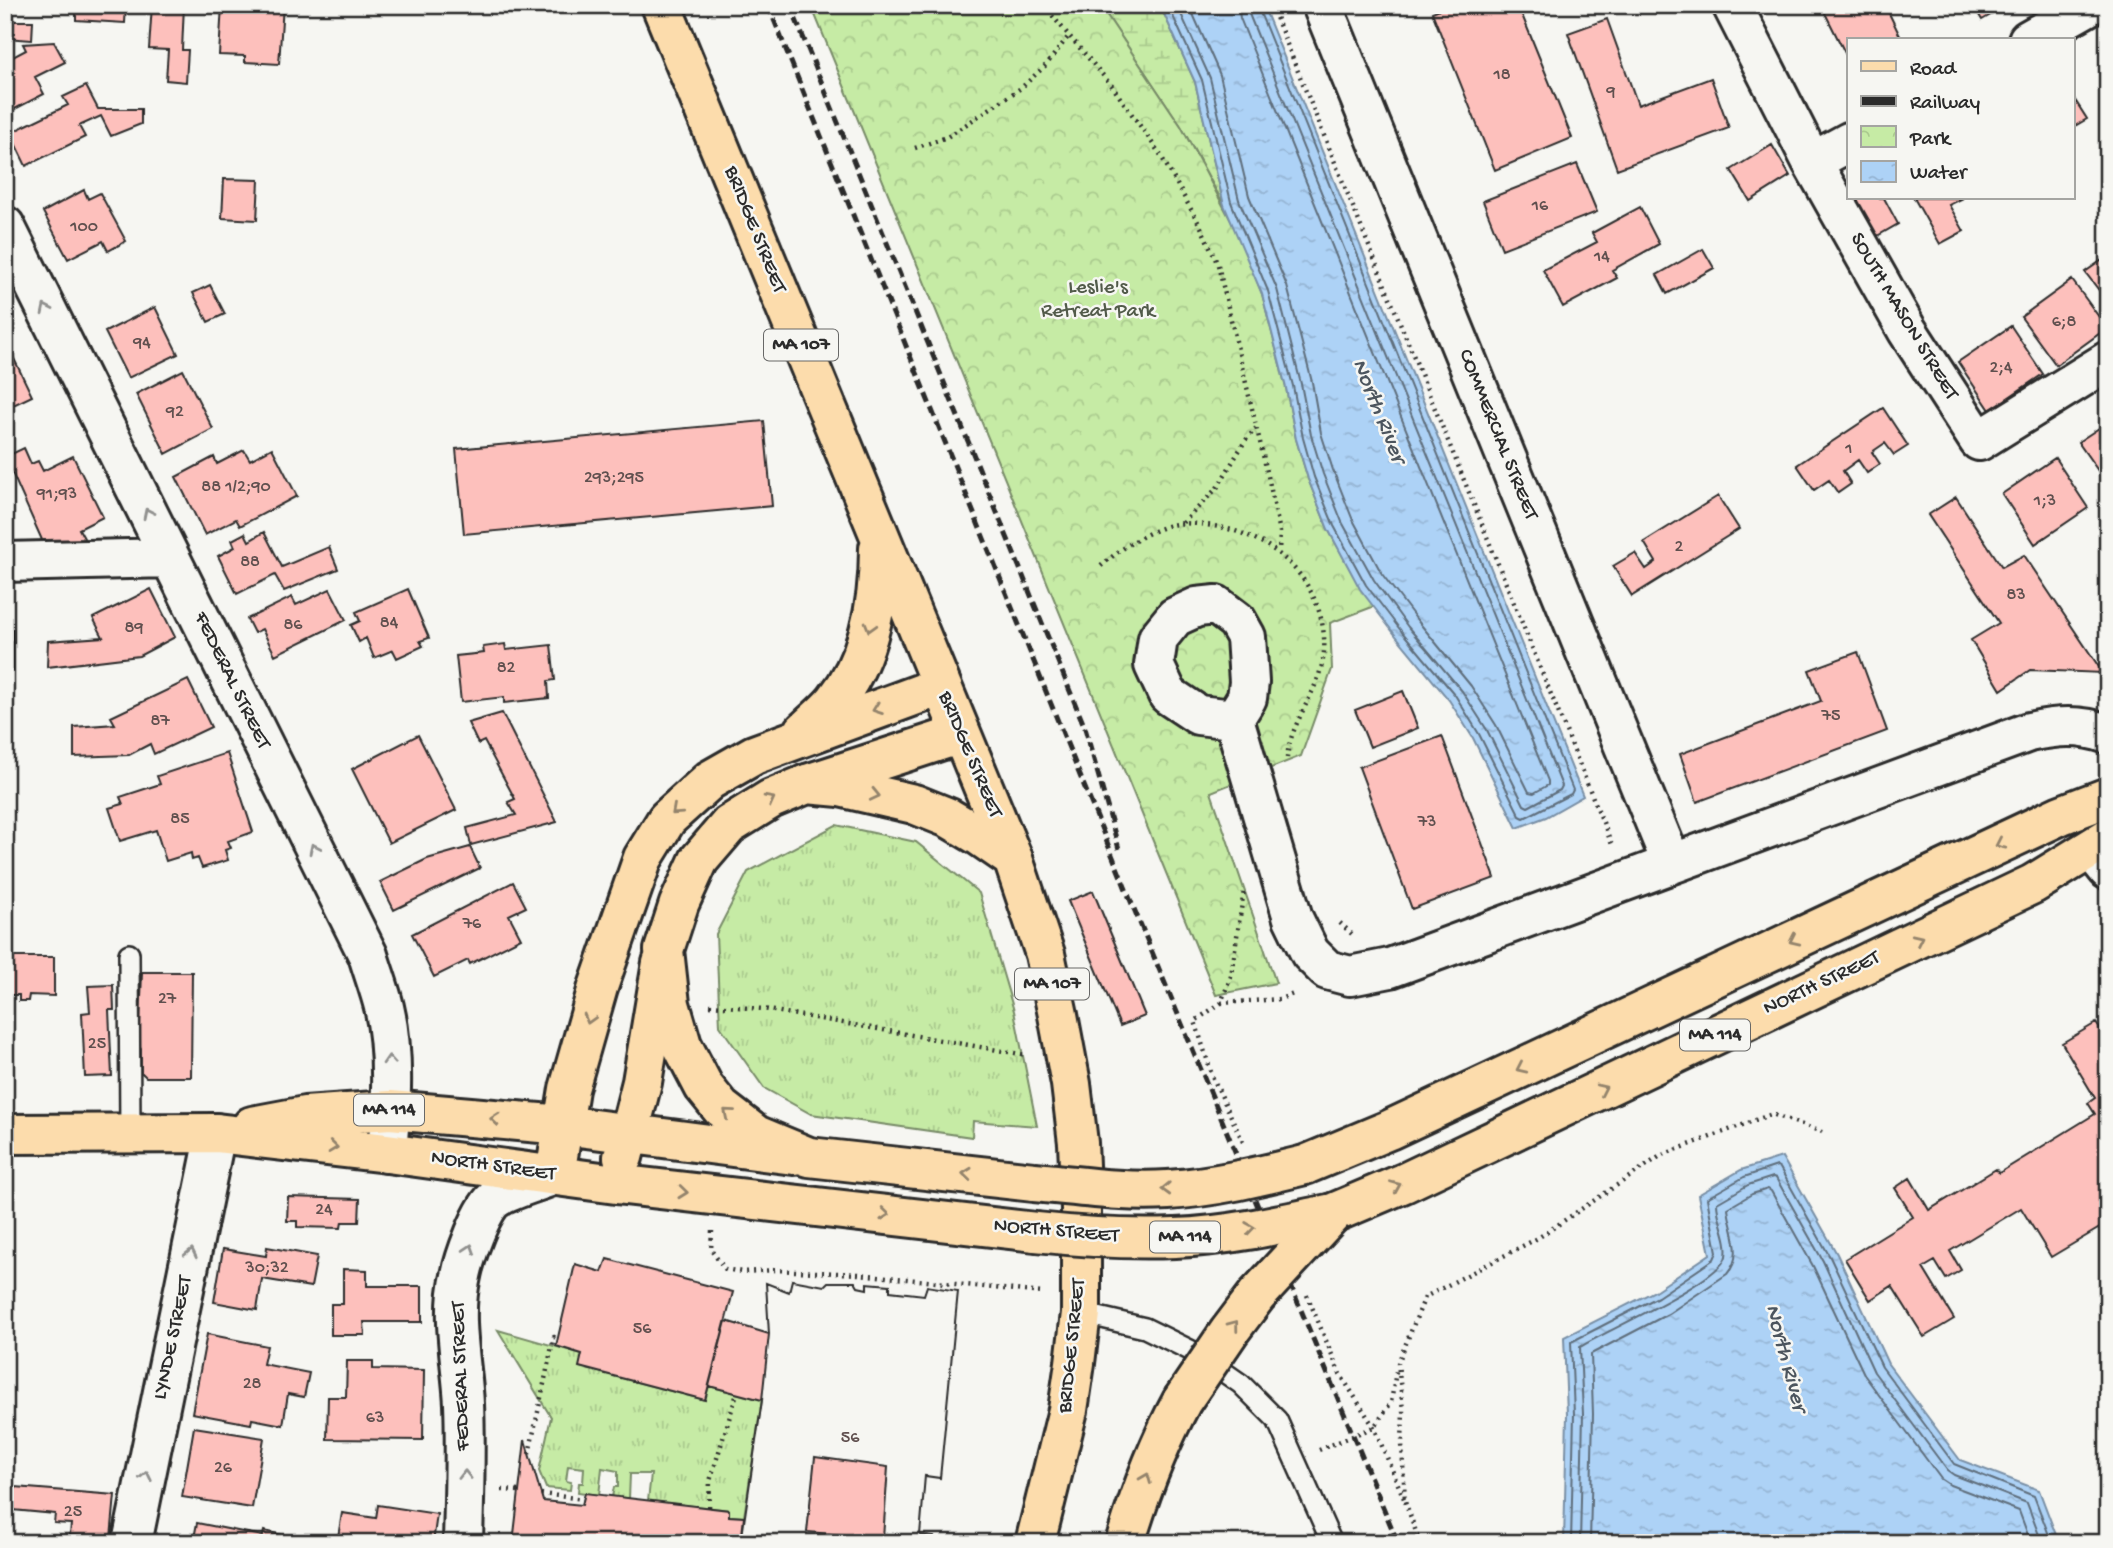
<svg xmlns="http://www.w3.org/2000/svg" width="2113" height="1548" viewBox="0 0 2113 1548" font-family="'Gochi Hand',sans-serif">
  <defs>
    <pattern id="grass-tufts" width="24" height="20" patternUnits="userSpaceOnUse" patternTransform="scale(1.75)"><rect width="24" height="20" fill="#c6eba5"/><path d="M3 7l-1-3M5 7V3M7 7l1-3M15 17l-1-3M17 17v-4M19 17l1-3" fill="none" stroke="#aaca8e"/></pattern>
    <pattern id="wetland-marsh" width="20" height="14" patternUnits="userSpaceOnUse" patternTransform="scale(1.75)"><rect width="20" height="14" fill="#c6eba5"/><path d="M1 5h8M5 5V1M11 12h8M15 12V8" fill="none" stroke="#aaca8e"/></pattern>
    <pattern id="park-crowns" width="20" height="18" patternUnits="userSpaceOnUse" patternTransform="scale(1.75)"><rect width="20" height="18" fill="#c6eba5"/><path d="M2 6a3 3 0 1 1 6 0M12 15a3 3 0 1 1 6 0" fill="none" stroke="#aaca8e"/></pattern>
    <pattern id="water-ripples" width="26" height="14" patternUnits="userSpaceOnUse" patternTransform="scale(1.75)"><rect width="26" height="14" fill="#add2f6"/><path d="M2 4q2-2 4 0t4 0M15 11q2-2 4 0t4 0" fill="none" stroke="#95b4d3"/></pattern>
  </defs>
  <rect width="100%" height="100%" fill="#f6f6f2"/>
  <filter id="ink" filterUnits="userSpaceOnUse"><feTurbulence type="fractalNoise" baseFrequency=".0143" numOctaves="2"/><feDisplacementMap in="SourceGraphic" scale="14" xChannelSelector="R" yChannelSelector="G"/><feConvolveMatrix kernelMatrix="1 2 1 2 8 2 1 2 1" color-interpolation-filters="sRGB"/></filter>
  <g filter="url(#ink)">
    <path fill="url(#grass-tufts)" stroke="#788b68" stroke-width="2" d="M836,825L916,842L979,893L1014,1011L1037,1126L973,1121L972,1137L811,1114L764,1088L720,1026L716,934L748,872Z
      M498,1330L582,1354L580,1367L705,1400L709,1386L762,1400L744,1517L729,1516V1510L648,1501L651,1474H630L629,1499L612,1497L614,1487H618V1471L602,1468L599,1495L578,1492L579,1483H583L584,1468L568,1466L566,1481L571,1482L570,1490L546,1488L539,1471L551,1417Z"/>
    <path fill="url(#wetland-marsh)" stroke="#788b68" stroke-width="2" d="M1100,5H1160L1195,82L1224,205L1181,126Z"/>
    <path fill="url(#park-crowns)" stroke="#788b68" stroke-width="2" d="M811,5H1100L1181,126L1237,232L1262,294L1286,388L1296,439L1308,479L1328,529L1361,589L1375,606L1330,623L1332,669L1301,756L1211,792L1276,983L1216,995Z"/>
    <path fill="url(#water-ripples)" stroke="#798fa5" stroke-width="2" d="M1160,5H1263L1583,796L1546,817L1517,828L1473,738L1449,700L1396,636L1360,589L1328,529L1308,479L1296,439L1286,388L1262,294L1224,205L1195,82Z
      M1782,1157L1837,1254L1888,1364L1960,1460L2039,1490L2059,1543H1564L1567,1414L1564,1337L1655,1291L1710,1254L1698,1195L1741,1170Z"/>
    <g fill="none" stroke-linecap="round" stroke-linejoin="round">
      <path stroke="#5f6e7c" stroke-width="2" d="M1168,5L1202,80L1231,202L1268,291L1293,386L1303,438L1314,477L1334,526L1366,585L1402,632L1455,695L1479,734L1520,816L1524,818L1571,794L1573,790L1257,5
        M1177,5L1210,78L1239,200L1277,289L1301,384L1311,435L1323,474L1342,522L1374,580L1408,627L1462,691L1487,730L1524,805L1528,807L1560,790L1562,786L1249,14L1248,5
        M1189,5L1220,75L1249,196L1287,286L1312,382L1321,433L1333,470L1352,518L1382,574L1417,620L1471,686L1496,725L1529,792L1534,793L1548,785V781L1240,18L1238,5
        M1571,1543L1574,1414L1571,1342L1658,1297L1714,1259L1717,1252L1707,1198L1744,1177L1777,1166L1780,1168L1830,1257L1882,1367L1954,1464L2034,1496L2052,1543
        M1580,1543L1583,1414L1580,1347C1605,1331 1722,1280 1726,1256C1729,1239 1717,1220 1717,1203L1748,1185L1773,1177L1776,1178L1823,1261L1874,1372L1947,1470L1954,1475L2027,1503L2042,1543
        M1590,1543L1593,1414L1591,1354L1668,1314L1727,1274C1745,1254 1730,1231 1728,1208L1752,1194L1768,1189L1771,1191L1813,1266L1865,1376L1941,1479L1950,1485L2019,1511L2031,1543"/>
    </g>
    <path fill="#fdc0bc" stroke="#2b2b2b" stroke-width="2" fill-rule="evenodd" d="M76,5H126L125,23L76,20Z
      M152,5H184L182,50H188L186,82L166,80L168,50L149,49Z
      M222,5H283L279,64L245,62V56L219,55Z
      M1450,5H1518L1572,138L1495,170L1432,12Z
      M1821,5H1885L1902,40H1849V61Z
      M1973,5H2008L1982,20Z
      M1607,19L1638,105L1711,78L1729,128L1617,169L1568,33Z
      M5,21H33L32,40L5,38Z
      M54,42L65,62L35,77L44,94L5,114V61L26,50L23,44Z
      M86,86L98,109H141V124L111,136L101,116L79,126L85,137L26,166L10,133L68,105L63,97Z
      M2073,97L2087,119L2073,127Z
      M1772,145L1790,176L1750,201L1731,170Z
      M1577,164L1597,212L1502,249L1483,201Z
      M224,179L259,180L257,220L222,218Z
      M1849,184V198H1884L1898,224L1865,243L1836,191Z
      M84,190L88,199L100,193L126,241L108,251L103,241L68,259L43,212Z
      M1914,198H1963L1949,205L1964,231L1940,244Z
      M1640,207L1659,244L1612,270L1617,278L1563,307L1543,270L1597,242L1592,233Z
      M1703,249L1714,268L1667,294L1657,275Z
      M2108,256V302L2085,272Z
      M2072,280L2107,328L2056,365L2021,317Z
      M210,285L225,314L208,322L193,293Z
      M155,307L178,354L128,378L105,332Z
      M2011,326L2043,374L1990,410L1958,362Z
      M5,340L32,396L5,409Z
      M183,370L213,429L166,454L136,394Z
      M1883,408L1908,446L1894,455L1885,443L1872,452L1880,464L1867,473L1858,460L1843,471L1851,484L1838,493L1829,480L1814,490L1797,465Z
      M764,421L772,506L464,534L456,449Z
      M2108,422V485L2078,442Z
      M24,448L31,464L38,461L43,471L73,456L103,517L79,529L85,540H42L5,457Z
      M272,448L297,496L240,526L236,519L205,535L176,477L214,457L217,464L244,450L250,460Z
      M2055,458L2088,508L2035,544L2002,494Z
      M1718,496L1739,529L1632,596L1613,566L1635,553L1646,569L1656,562L1644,542Z
      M1956,497L2002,567L2024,555L2103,673L2030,670L2001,690L1971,640L1999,623L1928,515Z
      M264,532L282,567L329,547L338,569L284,591L275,575L237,594L218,556L235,547L232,540L245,533L249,541Z
      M151,589L175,637L139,656L47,667L48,641L103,637L93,618Z
      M330,589L346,620L275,655L262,629L254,633L247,619L292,597L296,605Z
      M408,589L429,638L420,641L423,646L397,658L393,650L374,658L366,638L359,642L351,625L360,621L356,612Z
      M5,629H13V670H5Z
      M505,644L506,650L551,645L555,680L548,681L549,698L504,703V697L461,702L456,656L484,653L483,647Z
      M1858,652L1887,731L1697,802L1680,754L1821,701L1809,670Z
      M188,680L211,727L154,754L150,744L129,755L74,757V727L115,724L111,717Z
      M1403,691L1418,728L1370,747L1355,710Z
      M502,713L557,822L471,845L467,828L516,815L508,802L515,799L484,741L478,744L468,723Z
      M418,735L456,810L389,843L352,769Z
      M1442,736L1495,878L1412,909L1359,767Z
      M227,753L253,832L228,841L231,848L225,850L228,860L202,868L198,858L192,860L191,853L166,861L156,830L120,841L109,808L123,804L120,797L160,784L157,776Z
      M470,847L480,868L394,910L380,882L427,859Z
      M513,882L526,907L509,915L521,938L470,964L468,960L434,977L412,934Z
      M1093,891L1145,1016L1120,1026L1068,901Z
      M5,957H54V996L29,995L28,1001H19V995H5Z
      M142,972H192L191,1077H146L141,1072V1049L137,1043V1031L140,1026Z
      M113,985L114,1010H109L112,1076L85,1077L82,1013L90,1012L88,986Z
      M2096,1023L2108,1041V1223L2051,1257L2021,1208L1950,1251L1961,1270L1946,1279L1935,1261L1923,1268L1954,1319L1924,1337L1892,1286L1870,1300L1845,1259L1913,1217L1895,1188L1910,1178L1929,1210L1996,1169L1999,1173L2095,1114L2088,1103L2095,1098L2062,1043Z
      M288,1197L360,1199L359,1222H342L341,1228L297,1227V1221H287Z
      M267,1247L317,1256L311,1287L262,1279L257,1310L214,1302L223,1249L266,1256Z
      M607,1259L733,1292L705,1400L579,1367L582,1354L556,1346L575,1264L602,1272Z
      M343,1269L367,1270V1286H422V1322H364L365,1335H331V1304H343Z
      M792,1280L824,1286L828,1282H855L858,1287L867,1289V1283L890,1285V1291L924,1295L927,1286L958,1291L940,1478L925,1476L920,1535L934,1537L933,1543H741L762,1400L769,1334L766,1283L789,1292ZM815,1457L888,1467L883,1538L807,1532Z
      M792,1280L824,1286L828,1282H855L858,1287L867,1289V1283L890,1285V1291L924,1295L927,1286L958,1291L940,1478L925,1476L920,1535L934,1537L933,1543H741L762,1400L769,1334L766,1283L789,1292Z
      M726,1321L769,1334L762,1400L709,1386Z
      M207,1334L267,1346L263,1364L309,1373L304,1397L288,1394L283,1425L252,1419L251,1424L192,1413Z
      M347,1361H373V1369L424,1370L423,1440L327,1439L328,1397H346Z
      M194,1427L264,1438L252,1508L182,1497Z
      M525,1440L543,1501L582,1505L585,1493L729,1510V1516L744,1517L741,1543H513Z
      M15,1487L115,1495L111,1538L70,1535L71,1524L54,1523L55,1514L13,1510Z
      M378,1505L437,1514L433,1543H337L342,1513L376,1518Z
      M197,1523L263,1536L264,1531L302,1539L301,1543H193Z"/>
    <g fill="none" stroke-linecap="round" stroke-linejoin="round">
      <defs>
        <path id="lane" d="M129,954L130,1133
          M1081,1313L1145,1328L1198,1354L1241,1384L1277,1420L1332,1543"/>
        <path id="street" d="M1322,5L1672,864
          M1732,5L1812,162L1907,330L1979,441L2108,361
          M2028,40L2090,5
          M1812,162L1849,142
          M5,226L368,955C373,972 380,990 384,1007C395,1054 391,1106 387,1153
          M5,562L170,558
          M1234,719L1247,698L1249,682L1246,637L1237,621L1216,605L1197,607L1175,617L1158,638L1154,665L1168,695L1198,715L1234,719L1293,918L1310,953L1327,970L1350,976L1390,968L2029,732C2057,726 2080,724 2108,734
          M2092,850L2108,870
          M132,1543L216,1133"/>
        <path id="secondary" d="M463,1543C464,1496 466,1450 464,1404C462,1363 451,1317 461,1276C464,1260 482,1207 495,1199C510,1189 537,1182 555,1175"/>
        <path id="primary" d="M661,5L1013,859
          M804,731C814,721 826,712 835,701C870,658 879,602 879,548
          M807,784L961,734
          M252,1126L305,1116L390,1110L563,1125L794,1155
          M5,1134L216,1133L387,1153L616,1184L1036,1232
          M623,1157L642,1082L662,963
          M555,1175L569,1089L598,987L643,858L667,819L710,780L754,755L941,686"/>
        <path id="highway" d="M1305,1165L1389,1130L2061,815L2108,797
          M1034,1182L809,1157L756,1135L721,1108L704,1087L682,1045L670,1004L664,950L679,904L699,860L729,825L771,799L807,784L840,787L914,804L949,818L981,837L1013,859L1045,954L1058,1015L1071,1084L1078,1143L1081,1209V1313L1075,1363L1068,1410L1035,1543
          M1333,1213L1404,1183L2033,884L2108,838
          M1125,1543C1140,1493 1157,1447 1182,1401"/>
      </defs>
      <use href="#lane" stroke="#2b2b2b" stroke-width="24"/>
      <use href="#street" stroke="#2b2b2b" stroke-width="44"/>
      <use href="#secondary" stroke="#2b2b2b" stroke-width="44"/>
      <use href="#primary" stroke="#2b2b2b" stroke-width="44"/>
      <use href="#highway" stroke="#2b2b2b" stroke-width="44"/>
      <path stroke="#2b2b2b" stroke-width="4.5" stroke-dasharray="2 5" stroke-linecap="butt" d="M1043,5L1112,86L1160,154L1202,229L1218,265L1268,476L1280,532L1279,551
        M1271,5L1613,847
        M915,148L947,137L1021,88L1046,65L1068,37
        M1183,523L1217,488L1245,441L1256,428
        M1101,566C1119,550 1141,535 1164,527C1178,522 1192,523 1206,525C1266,531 1319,574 1324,637C1328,685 1291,715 1287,758
        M1340,923L1354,936
        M1221,1003L1280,999L1296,993
        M710,1005L763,1009L1026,1055
        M1243,1142L1213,1078L1195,1021L1221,1003L1231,976L1244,890
        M712,1231L711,1250L725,1269L742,1272L776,1270L858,1274L1043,1293
        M1307,1295L1340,1374L1374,1427L1405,1501
        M1319,1450L1374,1427L1391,1403L1396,1371
        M529,1454L554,1337L558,1338
        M502,1490L519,1491
        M541,1494L584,1499
        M709,1507L710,1481L737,1393
        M1420,1543L1405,1501L1402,1444L1403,1410L1398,1363L1425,1297L1538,1238L1662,1155L1772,1114L1822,1132"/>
      <use href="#lane" stroke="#f6f6f2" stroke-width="19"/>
      <use href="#street" stroke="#f6f6f2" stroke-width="38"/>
      <use href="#secondary" stroke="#f6f6f2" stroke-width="38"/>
      <use href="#primary" stroke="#fcdcac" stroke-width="38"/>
      <use href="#highway" stroke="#fcdcac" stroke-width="38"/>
      <path stroke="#2b2b2b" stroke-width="5" stroke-dasharray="10 5" stroke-linecap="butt" d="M768,5L1132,904L1398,1543
        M790,5L1085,728L1119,849"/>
      <defs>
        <path id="primary-bridge" d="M1036,1232C1082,1237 1128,1240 1175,1238C1228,1236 1282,1224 1333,1213"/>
        <path id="highway-bridge" d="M1034,1182C1079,1186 1124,1193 1168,1190C1215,1187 1260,1176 1305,1165
          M1182,1401L1229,1332L1257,1295L1333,1213"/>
      </defs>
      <use href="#primary-bridge" stroke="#2b2b2b" stroke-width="44" stroke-linecap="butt"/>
      <use href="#highway-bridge" stroke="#2b2b2b" stroke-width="44" stroke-linecap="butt"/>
      <use href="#primary-bridge" stroke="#fcdcac" stroke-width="38"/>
      <use href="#highway-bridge" stroke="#fcdcac" stroke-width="38"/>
    </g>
    <defs><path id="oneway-chevron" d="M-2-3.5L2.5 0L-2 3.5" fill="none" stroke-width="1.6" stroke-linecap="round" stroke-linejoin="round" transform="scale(1.75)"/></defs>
    <g stroke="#90908e">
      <use href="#oneway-chevron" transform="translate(46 309) rotate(-116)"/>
      <use href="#oneway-chevron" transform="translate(148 513) rotate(-116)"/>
      <use href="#oneway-chevron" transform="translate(314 848) rotate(-116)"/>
      <use href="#oneway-chevron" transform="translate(389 1060) rotate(-93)"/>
      <use href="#oneway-chevron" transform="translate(470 1249) rotate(-72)"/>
      <use href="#oneway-chevron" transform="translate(191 1253) rotate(-78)"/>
      <use href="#oneway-chevron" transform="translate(465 1475) rotate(-90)"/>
      <use href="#oneway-chevron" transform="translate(146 1476) rotate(-78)"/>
    </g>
    <g stroke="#94846c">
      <use href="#oneway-chevron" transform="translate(870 627) rotate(106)"/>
      <use href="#oneway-chevron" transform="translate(877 709) rotate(160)"/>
      <use href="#oneway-chevron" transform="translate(875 795) rotate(13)"/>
      <use href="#oneway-chevron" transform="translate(770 800) rotate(-28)"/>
      <use href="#oneway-chevron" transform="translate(676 811) rotate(138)"/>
      <use href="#oneway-chevron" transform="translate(2000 844) rotate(155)"/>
      <use href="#oneway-chevron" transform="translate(1918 939) rotate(-25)"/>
      <use href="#oneway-chevron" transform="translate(1794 940) rotate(155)"/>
      <use href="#oneway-chevron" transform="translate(589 1019) rotate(106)"/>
      <use href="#oneway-chevron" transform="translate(1521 1068) rotate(155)"/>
      <use href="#oneway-chevron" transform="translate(1602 1089) rotate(-25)"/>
      <use href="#oneway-chevron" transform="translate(728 1113) rotate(-140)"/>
      <use href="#oneway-chevron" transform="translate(495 1119) rotate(-175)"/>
      <use href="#oneway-chevron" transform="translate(333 1147) rotate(7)"/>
      <use href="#oneway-chevron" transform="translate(967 1174) rotate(-174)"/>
      <use href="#oneway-chevron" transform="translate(1396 1186) rotate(-23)"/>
      <use href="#oneway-chevron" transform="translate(1166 1189) rotate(178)"/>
      <use href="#oneway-chevron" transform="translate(683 1192) rotate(6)"/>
      <use href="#oneway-chevron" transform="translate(885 1214) rotate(6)"/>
      <use href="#oneway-chevron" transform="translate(1250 1228) rotate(-8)"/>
      <use href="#oneway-chevron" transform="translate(1234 1325) rotate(-53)"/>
      <use href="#oneway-chevron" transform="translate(1146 1478) rotate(-68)"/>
    </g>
  </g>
  <g text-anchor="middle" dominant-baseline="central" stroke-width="5" stroke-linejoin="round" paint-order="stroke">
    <g font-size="18" fill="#60504f">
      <text x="1502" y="75">18</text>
      <text x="1611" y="92">9</text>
      <text x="1540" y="206">16</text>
      <text x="84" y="227">100</text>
      <text x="1602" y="257">14</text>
      <text x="2064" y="322">6;8</text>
      <text x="142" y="343">94</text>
      <text x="2001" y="368">2;4</text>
      <text x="175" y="412">92</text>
      <text x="1849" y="449">1</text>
      <text x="614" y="478">293;295</text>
      <text x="236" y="487">88 1/2;90</text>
      <text x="57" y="494">91;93</text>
      <text x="2045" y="501">1;3</text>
      <text x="1679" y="547">2</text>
      <text x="250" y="562">88</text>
      <text x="2016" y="595">83</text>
      <text x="389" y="623">84</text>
      <text x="293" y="625">86</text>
      <text x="134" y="628">89</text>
      <text x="506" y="668">82</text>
      <text x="1831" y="716">75</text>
      <text x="160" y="721">87</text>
      <text x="180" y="819">85</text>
      <text x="1427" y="822">73</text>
      <text x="472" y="924">76</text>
      <text x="167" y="999">27</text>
      <text x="97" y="1044">25</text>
      <text x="324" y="1210">24</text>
      <text x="267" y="1268">30;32</text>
      <text x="642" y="1329">56</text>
      <text x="252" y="1384">28</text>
      <text x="375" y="1418">63</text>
      <text x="850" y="1438">56</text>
      <text x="223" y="1468">26</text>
      <text x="73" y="1512">25</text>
    </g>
    <g fill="#f6f6f2" stroke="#686867" stroke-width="2">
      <rect x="764" y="329.5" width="74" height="31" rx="5"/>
      <rect x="1015" y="968.5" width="74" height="31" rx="5"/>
      <rect x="1680" y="1019.5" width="70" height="31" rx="5"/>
      <rect x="354" y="1094.5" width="70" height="31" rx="5"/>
      <rect x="1150" y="1221.5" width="70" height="31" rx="5"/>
    </g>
    <g font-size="19" font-weight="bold" fill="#2b2b2b">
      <text x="801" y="345">MA 107</text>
      <text x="1052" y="984">MA 107</text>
      <text x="1715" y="1035">MA 114</text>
      <text x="389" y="1110">MA 114</text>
      <text x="1185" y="1237">MA 114</text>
    </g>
    <g font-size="21" fill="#2b2b2b" stroke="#f6f6f2">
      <text transform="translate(754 230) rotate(68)">BRIDGE STREET</text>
      <text transform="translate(1903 317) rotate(59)">SOUTH MASON STREET</text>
      <text transform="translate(1497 435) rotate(68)">COMMERCIAL STREET</text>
      <text transform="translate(231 681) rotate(64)">FEDERAL STREET</text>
      <text transform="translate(969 755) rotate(67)">BRIDGE STREET</text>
      <text transform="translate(1822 984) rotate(-25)">NORTH STREET</text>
      <text transform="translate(493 1167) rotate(8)">NORTH STREET</text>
      <text transform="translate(1056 1232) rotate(5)">NORTH STREET</text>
      <text transform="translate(174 1338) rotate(-78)">LYNDE STREET</text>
      <text transform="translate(1073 1346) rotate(-84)">BRIDGE STREET</text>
      <text transform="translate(462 1376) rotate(-92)">FEDERAL STREET</text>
    </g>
    <g font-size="21" fill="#525b4a" stroke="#f6f6f2">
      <text x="1098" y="288">Leslie's<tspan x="1098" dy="24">Retreat Park</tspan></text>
    </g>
    <g font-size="23" font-style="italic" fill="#4c555e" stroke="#f6f6f2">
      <text transform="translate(1378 411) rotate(68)">North River</text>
      <text transform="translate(1785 1358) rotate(75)">North River</text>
    </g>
  </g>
  <rect width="2113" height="1548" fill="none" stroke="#f6f6f2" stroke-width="28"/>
  <rect x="14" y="14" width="2085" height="1520" fill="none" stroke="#2b2b2b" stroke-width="2.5" filter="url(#ink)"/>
  <rect x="1847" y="38" width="228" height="161" fill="#f6f6f2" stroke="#a5a5a2" stroke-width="2"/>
  <rect x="1861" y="61" width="35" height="10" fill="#fcdcac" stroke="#a5a5a2" stroke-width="2"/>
  <text x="1910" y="74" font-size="21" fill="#2b2b2b">Road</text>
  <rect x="1861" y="96" width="35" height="10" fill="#2b2b2b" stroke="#a5a5a2" stroke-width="2"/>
  <text x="1910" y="108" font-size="21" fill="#2b2b2b">Railway</text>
  <rect x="1861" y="126" width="35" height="21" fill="url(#park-crowns)" stroke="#a5a5a2" stroke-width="2"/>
  <text x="1910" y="144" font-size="21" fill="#2b2b2b">Park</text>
  <rect x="1861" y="161" width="35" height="21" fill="url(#water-ripples)" stroke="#a5a5a2" stroke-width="2"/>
  <text x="1910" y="178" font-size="21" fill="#2b2b2b">Water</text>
</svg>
